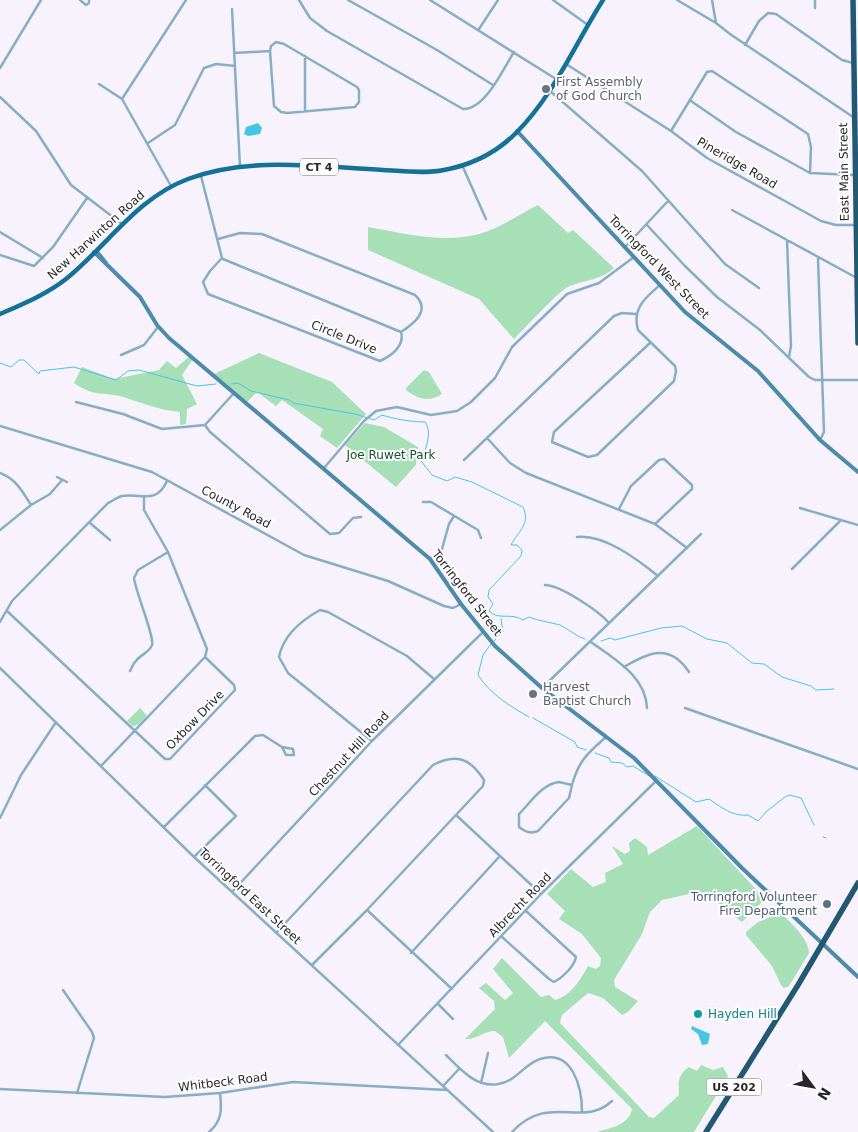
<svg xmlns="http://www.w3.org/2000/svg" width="858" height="1132" viewBox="0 0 858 1132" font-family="'DejaVu Sans',sans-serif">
  <rect width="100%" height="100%" fill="#f8f2fd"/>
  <path fill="#a7dfb6" d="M538,205L568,233L573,230L614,268C600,281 585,279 568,287C560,290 522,331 514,339L479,299L368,250V227C402,233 441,243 475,235C497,230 518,215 538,205Z
    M259,353L332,382L366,414L337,448L320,436L323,429L282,400L276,406L257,392L245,404L212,375Z
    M190,356L193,359L182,375L197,404L187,409L186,424L180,425V412C159,410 142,403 123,397C102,391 96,398 74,383L82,367L114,379L159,370L167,361L176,368Z
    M424,370L429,372L442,394C428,403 417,399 405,389Z
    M365,423L384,427L418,447L416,465L396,487L345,445Z
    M140,708L147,716L138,725L133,726L127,721Z
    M697,826L765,899L742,922L717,902L689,894L662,900L650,912L642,934L614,980L615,987L638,1001L628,1012L622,1015L603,998L588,993L562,1015L560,1023L649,1117L654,1118L679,1095C678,1082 678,1074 689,1067L697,1071L701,1065L713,1070L723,1067L728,1076L694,1132H597C611,1128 629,1125 632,1109L545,1021L509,1058L503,1037L495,1031C484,1031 476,1040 465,1039L495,1009L494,1001L479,988L486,983L505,1000L513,993L493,969L502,958L541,997L549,995L555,1000C572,995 580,980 588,966L596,969L600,966L601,958L582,934L559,919L565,911L547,894L571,869L593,887L606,882L605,873L623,864L612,846L625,854L630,851L629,843L635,838L647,847L648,855Z
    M781,913C791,923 809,939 809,953L789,986L784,988L781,985L772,966L746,935V932L758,922Z"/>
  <path fill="#46c6e5" d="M258,123L262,128L260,134L248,136L244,134L246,127Z
    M692,1026L710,1034L708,1044L702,1045L698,1034L691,1029Z"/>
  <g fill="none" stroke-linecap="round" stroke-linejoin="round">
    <path stroke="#46c6e5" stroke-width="1" d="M0,363L11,367L19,360H24L39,374L40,371L74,367L116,380L128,371L139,370L197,386L216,384
      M232,384L238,383L251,391L289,400L293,403L355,414L374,420L382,415C394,419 412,422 425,422C433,432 425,451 421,461L432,475L447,481L455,477L472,482L523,507C531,524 518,531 511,545H517L522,550L521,556L489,590L488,597L493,604L489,611C499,621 511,612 523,620L529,617C539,621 549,622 560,625C569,629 575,636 585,639
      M494,641L503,632L501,619
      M601,641L610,638L615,640L661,628L682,626L707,639L727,643L752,663L764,664L782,677L811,686L816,690L834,689
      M491,644L483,655L478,675C491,695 510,706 529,717
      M533,718L575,742L577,747L586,750
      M595,753L609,758L611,762L622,763L627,767L633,766L651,777
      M655,776L696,802L709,799C721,807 733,817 748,815L758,821L767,811L785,797L789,795L801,798L814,825
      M823,837L826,838"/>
    <path stroke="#87aec4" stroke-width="2.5" d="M80,0L86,5L89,3V0
      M299,0L310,18L327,31L463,109C485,110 503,69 514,52
      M348,0L437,50L493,85
      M430,0L556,79
      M553,0L588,25
      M677,0L716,23
      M712,0L716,23L730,34L853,117
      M815,8V0
      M232,9L240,167
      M479,29L498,0
      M276,42L284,44L357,87L359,90V102L355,107L287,113L281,112L274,106L270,51L271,46Z
      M745,45L759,21L768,13L776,14L842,60L853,63
      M234,53L270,51
      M305,56V111
      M566,64L671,131L707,158L821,221L836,225H857
      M0,68L41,0
      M99,84L122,99L171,186
      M550,91L642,171L725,264L759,288
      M0,97L36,131L71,185L122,224
      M122,99L186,0
      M691,101L736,132L810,173L854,175
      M671,131L707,72L712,71L808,134L811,147L810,173
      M148,143L175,125L204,68L216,64L235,66
      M462,165L486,219
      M201,176L222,258L210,271L203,282L208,294L380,361C391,356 405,346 401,332
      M732,210L855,277
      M647,225L685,266L717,297L760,330L809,377L815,380H858
      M0,232L43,258
      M218,239L240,233L262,234L415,295C431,310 415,323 401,332
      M787,240L791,346L789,357
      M625,247L668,201
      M0,255L34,266L53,247L87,198
      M223,259L401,332
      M818,259L824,432L820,440
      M650,343L554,432L552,442L588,457L597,455L674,381L676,371L675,366L638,330C632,308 645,298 660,285
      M121,355L144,345L158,327
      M76,402L123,414L162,429L205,425
      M205,425L210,432L330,534L339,533L353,518L361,517
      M205,425L234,393
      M0,426L152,472L304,555L388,581L444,606L453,608L461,604
      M487,438L510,463L526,473L655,524L687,548
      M464,460L614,316L622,313L636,314
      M324,468L364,421L376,411L397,407L431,415L457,411L471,402L495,378L512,347L567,294L599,283L634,257
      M0,473C16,479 22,491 31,505
      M57,477L67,482
      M423,502H431L478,530L481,538
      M800,508L858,525
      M619,509L631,486L659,460L664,459L692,485V489L655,524
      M90,523L110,540
      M0,530L31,505L50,494L62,480
      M577,537C604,534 637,559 658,576
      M430,559L442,549L449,524L454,516
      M792,569L841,520
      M545,585C560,585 599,611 609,623
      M7,611L165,759H170L235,690L234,685L205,657L207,649L168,552L144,510V498
      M0,622L12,601L108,503C113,501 117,497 122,496C142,493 156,505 167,481
      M591,642C614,659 646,676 647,708
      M624,667C649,652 670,643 689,672
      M0,668L194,857L493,1132
      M130,671C132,668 133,663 136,661C140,655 150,652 152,645C155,638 135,590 134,578L138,570L168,552
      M542,688L701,534
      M685,708L858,769
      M372,741L288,673L279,657C283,636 302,620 320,610L328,612L407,656L434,679
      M282,747L293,749L294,755H286Z
      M101,766L205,657
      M559,782L572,785L569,798L538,831C530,834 526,832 519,827V814C531,802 542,784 559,782Z
      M572,785C579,760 587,754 606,737
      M456,815L541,894
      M0,818L21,775L56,722
      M164,827L255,736L263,735L282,747
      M195,856L236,816L205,785
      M232,892L372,741L483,632
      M367,910L452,989
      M276,933L433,765C456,753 470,758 484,780L483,786L367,910L312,965
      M502,937L549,979L554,982C562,978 574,967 576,957L526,911
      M411,953L499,857
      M63,990L92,1032L94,1038L77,1093
      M438,1004L453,1019
      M398,1045L541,894L656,781
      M446,1055C460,1069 476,1088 498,1084C516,1082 524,1064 540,1059C573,1049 582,1088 582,1112
      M481,1083L488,1053
      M443,1086L459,1069
      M0,1089L165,1097L220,1093L293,1082L447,1090
      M209,1132C222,1121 222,1110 220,1093
      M512,1132C549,1092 582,1129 612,1101"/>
    <path stroke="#4d8bab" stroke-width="4" d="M517,131L685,312L758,371L820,440L858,472
      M94,252L140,297L157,325L169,338L430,559L461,604L495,646L542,688L634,758L742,868L858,977
      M94,252L98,253L106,263"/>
    <path stroke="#147198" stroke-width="4.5" d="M0,314C23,304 47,294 66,279C108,245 137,198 188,179C249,156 320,167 383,170C403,171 424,174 444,170C471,165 497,152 516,133C554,95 575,44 603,0"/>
    <path stroke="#225872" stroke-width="5.5" d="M853,0L858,343
      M706,1132L798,985L858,883"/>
  </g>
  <g fill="#6b7280" stroke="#fff" stroke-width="2">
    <circle cx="546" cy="89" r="5"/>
    <circle cx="533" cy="694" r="5"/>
  </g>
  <circle fill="#5c6f8a" stroke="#fff" stroke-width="2" cx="827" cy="904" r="5"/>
  <circle fill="#0f9aa8" stroke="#fff" stroke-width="2" cx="698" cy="1014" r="5"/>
  <g text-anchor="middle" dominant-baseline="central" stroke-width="4" stroke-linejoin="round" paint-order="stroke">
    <g fill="#fff" stroke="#6a676b" stroke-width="1">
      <rect x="300" y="158.5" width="38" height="17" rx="4"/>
      <rect x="706.5" y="1078.5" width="55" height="17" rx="4"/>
    </g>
    <g font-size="11" font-weight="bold" fill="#2a262c">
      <text x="319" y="167">CT 4</text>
      <text x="734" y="1087">US 202</text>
    </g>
    <g font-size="12" fill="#5b616d" stroke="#fff" text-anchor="start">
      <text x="556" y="82">First Assembly<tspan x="556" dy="14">of God Church</tspan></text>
      <text x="543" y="687">Harvest<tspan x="543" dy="14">Baptist Church</tspan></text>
    </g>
    <g font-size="12" fill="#2a262c" stroke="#fff">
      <text transform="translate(737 163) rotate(30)">Pineridge Road</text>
      <text transform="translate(844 172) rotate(-91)">East Main Street</text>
      <text transform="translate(96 235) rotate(-42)">New Harwinton Road</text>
      <text transform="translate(659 267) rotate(46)">Torringford West Street</text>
      <text transform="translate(344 337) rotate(22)">Circle Drive</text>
      <text transform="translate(236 507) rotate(28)">County Road</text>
      <text transform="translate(467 593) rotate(52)">Torringford Street</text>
      <text transform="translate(195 720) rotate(-46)">Oxbow Drive</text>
      <text transform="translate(349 754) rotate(-47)">Chestnut Hill Road</text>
      <text transform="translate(250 896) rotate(43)">Torringford East Street</text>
      <text transform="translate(520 905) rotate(-46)">Albrecht Road</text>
      <text transform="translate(223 1082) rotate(-7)">Whitbeck Road</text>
    </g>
    <g font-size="12" fill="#14522c" stroke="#fff">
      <text x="391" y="455">Joe Ruwet Park</text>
    </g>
    <g font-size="12" fill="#4e5e75" stroke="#fff" text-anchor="end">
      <text x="817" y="897">Torringford Volunteer<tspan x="817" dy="14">Fire Department</tspan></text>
    </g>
    <g font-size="12" fill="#0d838f" stroke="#fff" text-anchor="start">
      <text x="708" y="1014">Hayden Hill</text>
    </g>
  </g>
  <g transform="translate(813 1087) rotate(122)" stroke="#ffffff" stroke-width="4" paint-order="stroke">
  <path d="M0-4L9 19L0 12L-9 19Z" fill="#2a262c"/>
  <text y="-8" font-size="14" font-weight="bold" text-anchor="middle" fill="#2a262c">N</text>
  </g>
</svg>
